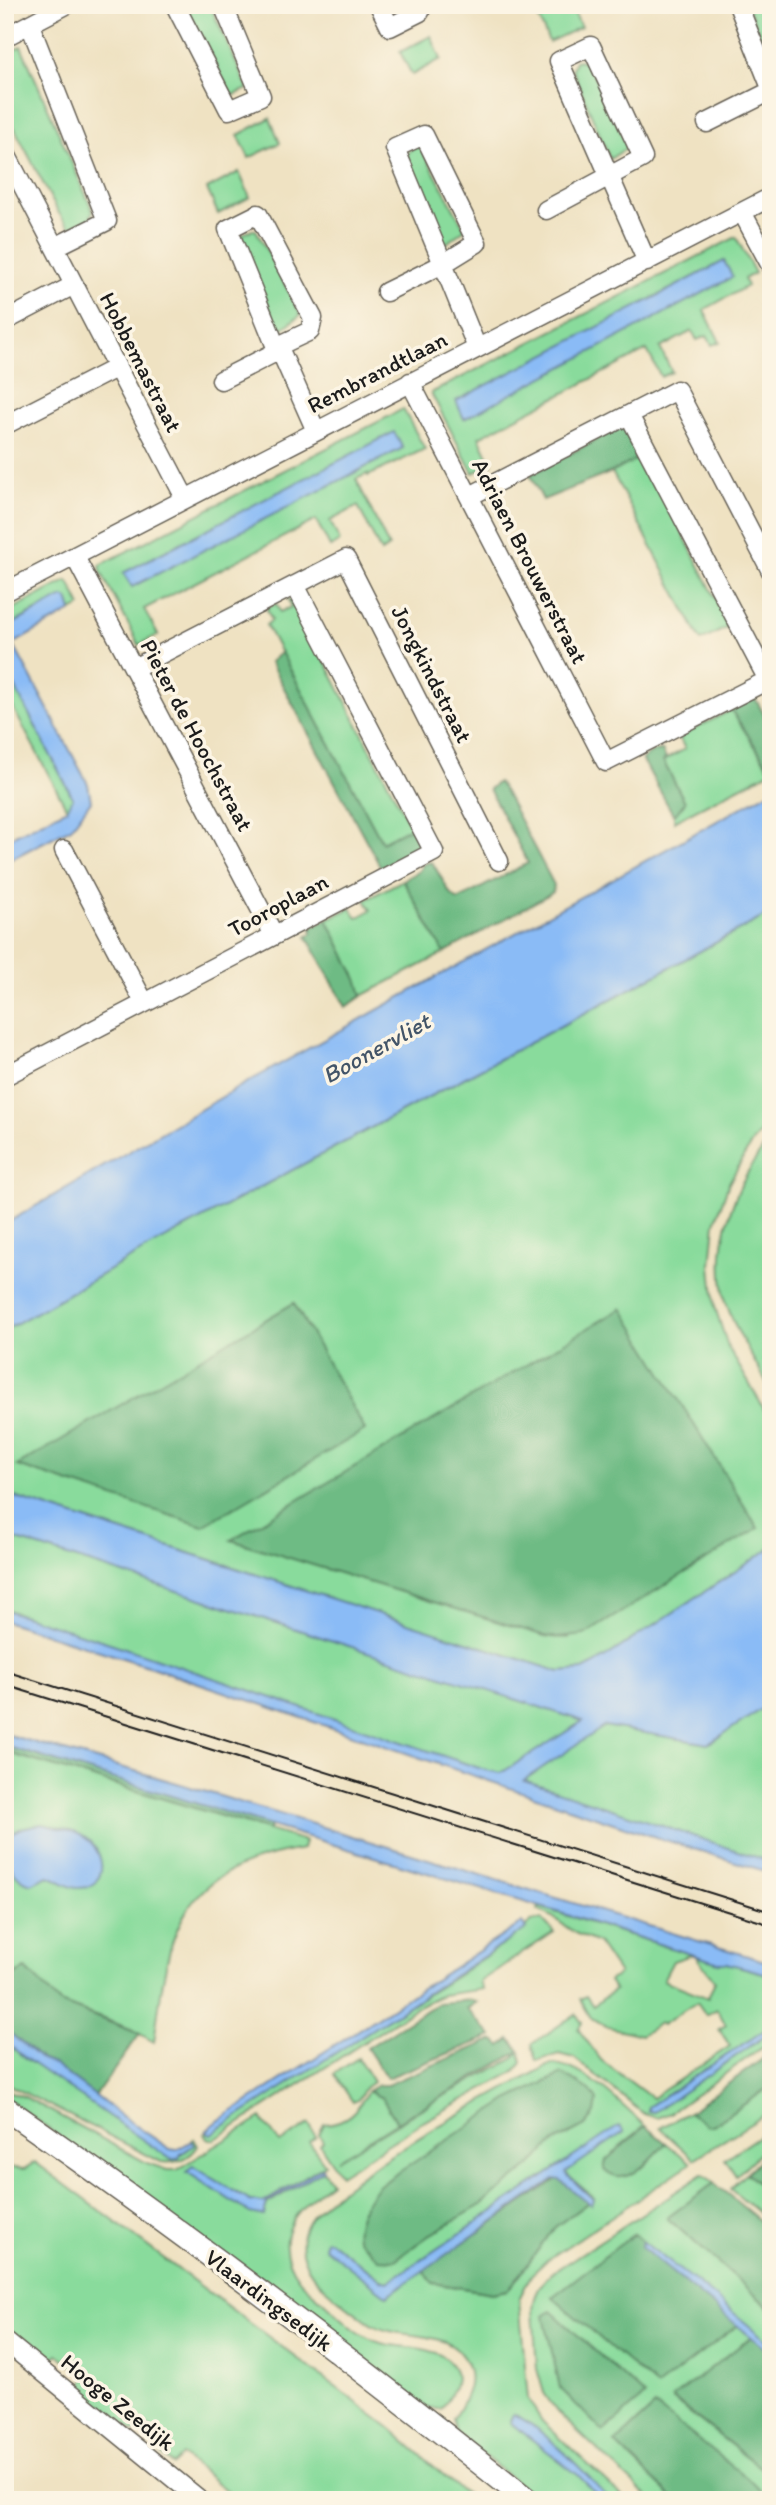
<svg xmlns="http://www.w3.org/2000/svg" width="776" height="2505" viewBox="0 0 776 2505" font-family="Itim,sans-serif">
  <rect width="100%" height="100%" fill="#fcf5e5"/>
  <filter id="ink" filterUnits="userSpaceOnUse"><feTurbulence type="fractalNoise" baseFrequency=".0143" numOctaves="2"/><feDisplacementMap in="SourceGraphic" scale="14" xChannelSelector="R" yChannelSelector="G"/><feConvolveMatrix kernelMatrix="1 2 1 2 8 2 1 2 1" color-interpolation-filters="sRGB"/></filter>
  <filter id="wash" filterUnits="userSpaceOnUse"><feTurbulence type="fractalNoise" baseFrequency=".00686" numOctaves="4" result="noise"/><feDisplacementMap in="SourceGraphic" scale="28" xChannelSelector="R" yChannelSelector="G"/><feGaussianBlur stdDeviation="1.57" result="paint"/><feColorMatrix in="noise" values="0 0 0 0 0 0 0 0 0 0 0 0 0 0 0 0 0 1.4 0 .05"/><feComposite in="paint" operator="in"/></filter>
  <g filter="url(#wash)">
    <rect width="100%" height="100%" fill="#efe2c2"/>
    <path fill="#89db9c" stroke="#527c5c" stroke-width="2" fill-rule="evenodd" d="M185,5H210L248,89L232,96Z
      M562,5H571L581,27L549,42L538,17Z
      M747,5H771V63Z
      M431,36L441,59L412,75L400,52Z
      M21,46L93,211L90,219L71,229L58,212L5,110V54Z
      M579,60L588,63L628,147L610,159L572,69L575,61Z
      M270,118L280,143L249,158L238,135Z
      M416,146L421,148L465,229L443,246L407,157L408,152Z
      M239,172L250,197L218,214L207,189Z
      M251,230H256L301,315L279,331L241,241L242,235Z
      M736,237L755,273L744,279L747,286L704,310L720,342L712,345L707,336L697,340L692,331L660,348L672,372L661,377L647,350L479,437L492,464L473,473L431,393ZM724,261L732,277L638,306Z
      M403,409L425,449L368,476L367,474L356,479L389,547L381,552L358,506L330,521L340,541L330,547L316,520L144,609L158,635L139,645L101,572L100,565Z
      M643,456L730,626L701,641L612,472Z
      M66,581L69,582L81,606L72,611L68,599L49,604L5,628V613Z
      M288,599L295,603L411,827L382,842L266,625L272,620L266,608L276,603L280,612L291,607Z
      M5,668L73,798L67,809L5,693Z
      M731,710L771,771L674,821V816L685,802L663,761L685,749L679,737Z
      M403,880L444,953L362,996L357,981L327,919L351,908L357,918L371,910L365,900Z
      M771,913V1119L751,1144L729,1183L715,1223L711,1265L715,1307L728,1347L771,1421V1548L595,1664L583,1670L560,1672L5,1494V1330L153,1245ZM232,1540L570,1638L545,1636Z
      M771,1139V1390C756,1363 729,1322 724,1293C714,1239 736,1180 771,1139Z
      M5,1536L599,1725L708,1744L771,1703V1867L213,1683L5,1609Z
      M5,1752L305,1841L303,1849C176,1870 169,1929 154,2042L131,2029L60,2003L26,1969L5,1979Z
      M539,1907L719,1963H727L771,1975V2026L648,2107V2111L654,2112L771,2032V2041L670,2113L657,2118L644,2114L574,2058L559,2054L536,2061L532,2044L576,2014L582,2023L578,2029L601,2060L652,2098L730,2046L719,2029L726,2025L717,2009L706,2015L697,2002L662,2025L660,2023L641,2035L604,2026L605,2025L591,2018L580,1999L586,1996L593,2006L615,1990L609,1981L619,1974L598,1943L575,1933L551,1916L538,1910ZM694,1954L715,1981L708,1998L663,1980L673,1961Z
      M542,1919L554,1932L479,1982L483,1989L442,1995L424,2003L214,2140L207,2138L204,2134L452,1979L518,1934L531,1922Z
      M5,2042L29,2061L179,2156L194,2145L192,2141L194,2139L198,2146C190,2159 175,2164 161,2162L5,2083Z
      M520,2051L522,2063L514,2072L421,2123L340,2175L320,2145L323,2142L319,2134L324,2124C347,2123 357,2111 368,2091L382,2098L397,2122L337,2160L438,2099L513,2059Z
      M358,2058L373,2082L365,2088L358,2100L353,2102L334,2074Z
      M552,2064C586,2066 620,2104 645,2126L620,2146L642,2168L666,2143L691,2163L547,2260L531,2275L519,2299L528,2399L542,2421L626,2500H538L456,2433L453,2419C467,2397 479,2374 459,2352C438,2328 391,2341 365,2320C344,2303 307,2281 302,2252C300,2239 304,2226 311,2217C320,2204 335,2195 347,2186C388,2155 432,2129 478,2104C502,2091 527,2076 552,2064ZM562,2074L585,2126L553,2143L529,2167L481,2205L431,2234L395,2259L460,2133L508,2100ZM561,2165L566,2174L593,2199L555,2227L509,2289L492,2293L433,2283L423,2270L387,2296L329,2240L381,2280L388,2282Z
      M771,2086V2111L694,2159L660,2128L689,2112L707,2125L715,2124Z
      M5,2090L25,2097L147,2163L167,2170H177L261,2118L280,2143L309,2124L316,2137L309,2142L325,2164L263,2203L250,2201L193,2166L263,2216L267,2204L323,2170L331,2182C298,2207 267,2237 299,2279C307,2289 318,2296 327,2305C342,2318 358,2336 378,2342C400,2350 431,2343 449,2362C464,2377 451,2396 441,2409H428L15,2104L5,2097Z
      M771,2128V2142L736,2176L725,2159Z
      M35,2162L389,2427L472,2500H238L182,2455L173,2465L162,2455L170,2444L143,2422L134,2432L78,2391L87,2377L58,2354L48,2364L13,2335L5,2324V2302L8,2300L5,2295V2167L24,2169Z
      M746,2173L771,2195V2223L730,2189Z
      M703,2174L714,2183L667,2218L771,2309V2348L754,2335L672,2399L771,2476V2498L655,2406L615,2443L675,2500H651L557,2412L544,2393L537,2369L533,2309C534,2295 540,2284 550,2274Z"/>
    <path fill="#6ebb84" stroke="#456c50" stroke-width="2" d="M627,423L643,456L612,472L543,500L530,475Z
      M281,652L382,842L411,827L421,848L381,868L270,662Z
      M755,698L771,727V769L731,710Z
      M656,750L658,752L662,750L666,759L663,761L685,802L674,816L642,759Z
      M498,782L505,792L554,885L553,892L444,953L403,880L419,871L423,864L432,862L450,893L458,900L528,863L489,789Z
      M327,919L358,981L362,996L346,1007L307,937L312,933V927Z
      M294,1303L365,1430L203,1526L17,1466Z
      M622,1308L758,1528L584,1635L558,1638L545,1636L231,1540Z
      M5,1746L270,1825L269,1830L5,1752Z
      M26,1969L60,2003L140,2034L95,2096L53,2064L42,2060L5,2029V1979Z
      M472,2000L477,2002L467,2009L492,2036L387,2078L367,2048L438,2003Z
      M510,2039L520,2051L397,2122L382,2098L368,2091L378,2085H387L487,2042L495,2040L501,2046Z
      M771,2053V2086L715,2124L708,2126L689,2112Z
      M562,2074L590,2090L597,2100L595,2114L585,2126L553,2143L529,2167L481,2205L431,2234L395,2260L379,2259L357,2238C354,2218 366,2202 378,2186L508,2100Z
      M645,2126L666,2143C651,2158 626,2192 604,2170L606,2160Z
      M771,2149V2195L746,2173Z
      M561,2165L566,2174L594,2198L555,2227L508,2290L492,2293L433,2283L423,2270L557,2179Z
      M714,2183L771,2230V2309L667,2218Z
      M634,2234L741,2323L657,2387L552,2297Z
      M551,2311L645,2396L603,2432L560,2388L544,2316Z
      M754,2335L771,2348V2476L672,2398Z
      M655,2406L751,2481L771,2500H675L615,2443Z"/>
    <path fill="#8abbf6" stroke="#536c89" stroke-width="2" d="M724,261L733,277L464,419L456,401Z
      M394,432L403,448L132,587L123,573Z
      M63,597L68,599L72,611L13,644L88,784L91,801L71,828L5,862V840L67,809L73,798L5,668V628Z
      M771,791V913L153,1245L5,1330V1224L239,1087Z
      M5,1494L560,1672L583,1670L595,1664L771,1548V1703L708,1744L605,1726L524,1780L771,1862V1873L649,1835L151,1667L5,1621V1610L110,1643L485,1770L501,1773L583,1721L5,1536Z
      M5,1734L177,1783L771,1963V1975L727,1963H719L554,1911L5,1746Z
      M43,1824C58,1828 83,1831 93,1845C107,1862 104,1888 78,1888C68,1888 58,1879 48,1876L31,1884C12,1878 0,1854 11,1835C18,1827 33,1825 43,1824Z
      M522,1923L526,1929L211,2134L206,2131L218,2121Z
      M771,2026V2032L654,2112L648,2111V2107Z
      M5,2029L42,2060L53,2064L122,2116L170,2149L176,2150L192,2141L194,2145L181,2154L179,2158L172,2160L29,2061L5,2042Z
      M619,2126L624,2132L566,2172L568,2176L593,2199L591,2205L560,2180L554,2179L387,2296L324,2247L326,2240H329L381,2280L388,2282Z
      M193,2166L250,2201L263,2203L322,2167L323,2170L267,2203L264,2216L250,2213L187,2172Z
      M642,2241L705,2289L771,2344V2353L641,2247Z
      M513,2414C540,2425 590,2477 610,2500H602L578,2475L512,2424L510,2421Z"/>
  </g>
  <g filter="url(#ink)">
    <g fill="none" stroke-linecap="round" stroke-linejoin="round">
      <defs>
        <path id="minor" d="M175,5L229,110L261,96L223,5
          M379,5L390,27L420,12L417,5
          M738,5L771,88
          M30,25L107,221L55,247
          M5,37L66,5
          M707,123L771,91
          M424,135L477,243L443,264L395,148Z
          M5,152L185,498
          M546,210L643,158L591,46L559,61L647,262
          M742,212L771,266
          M386,292L443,264L477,348
          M5,321L74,285
          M276,347L310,331L313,318L258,214L228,229L276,347L280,350L316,431
          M221,380L280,350
          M410,382L606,762L768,680L629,415
          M5,425L116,368
          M470,496L677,390L771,571
          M75,557L274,935
          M5,592L771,197
          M134,668L346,559L499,861
          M64,850L144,1002
          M5,1076L434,852L295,585
          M5,2341L200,2500"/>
        <path id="tertiary" d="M5,2108C184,2232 357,2364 527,2500"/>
      </defs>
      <use href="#minor" stroke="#666156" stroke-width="21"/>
      <use href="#tertiary" stroke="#666156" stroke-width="26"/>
      <use href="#minor" stroke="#fff" stroke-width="18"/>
      <use href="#tertiary" stroke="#fff" stroke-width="23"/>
      <path stroke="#1c1c1c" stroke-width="2" d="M5,1671L771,1912
        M5,1685L771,1925"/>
    </g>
  </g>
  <g text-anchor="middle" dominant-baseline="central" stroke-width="7" stroke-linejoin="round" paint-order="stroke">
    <g font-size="23" fill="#1c1c1c" stroke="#fcf5e5">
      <text transform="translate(141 362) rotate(63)">Hobbemastraat</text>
      <text transform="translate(377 372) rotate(-27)">Rembrandtlaan</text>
      <text transform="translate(530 561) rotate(63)">Adriaen Brouwerstraat</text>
      <text transform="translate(432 674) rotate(63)">Jongkindstraat</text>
      <text transform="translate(197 735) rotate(62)">Pieter de Hoochstraat</text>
      <text transform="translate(278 905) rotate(-28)">Tooroplaan</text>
      <text transform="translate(269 2300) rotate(37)">Vlaardingsedijk</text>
      <text transform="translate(118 2402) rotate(39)">Hooge Zeedijk</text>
    </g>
    <g font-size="24" font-style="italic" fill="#425468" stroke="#fcf5e5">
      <text transform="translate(376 1048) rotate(-29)">Boonervliet</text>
    </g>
  </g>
  <rect width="776" height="2505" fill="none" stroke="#fcf5e5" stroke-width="28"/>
</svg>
